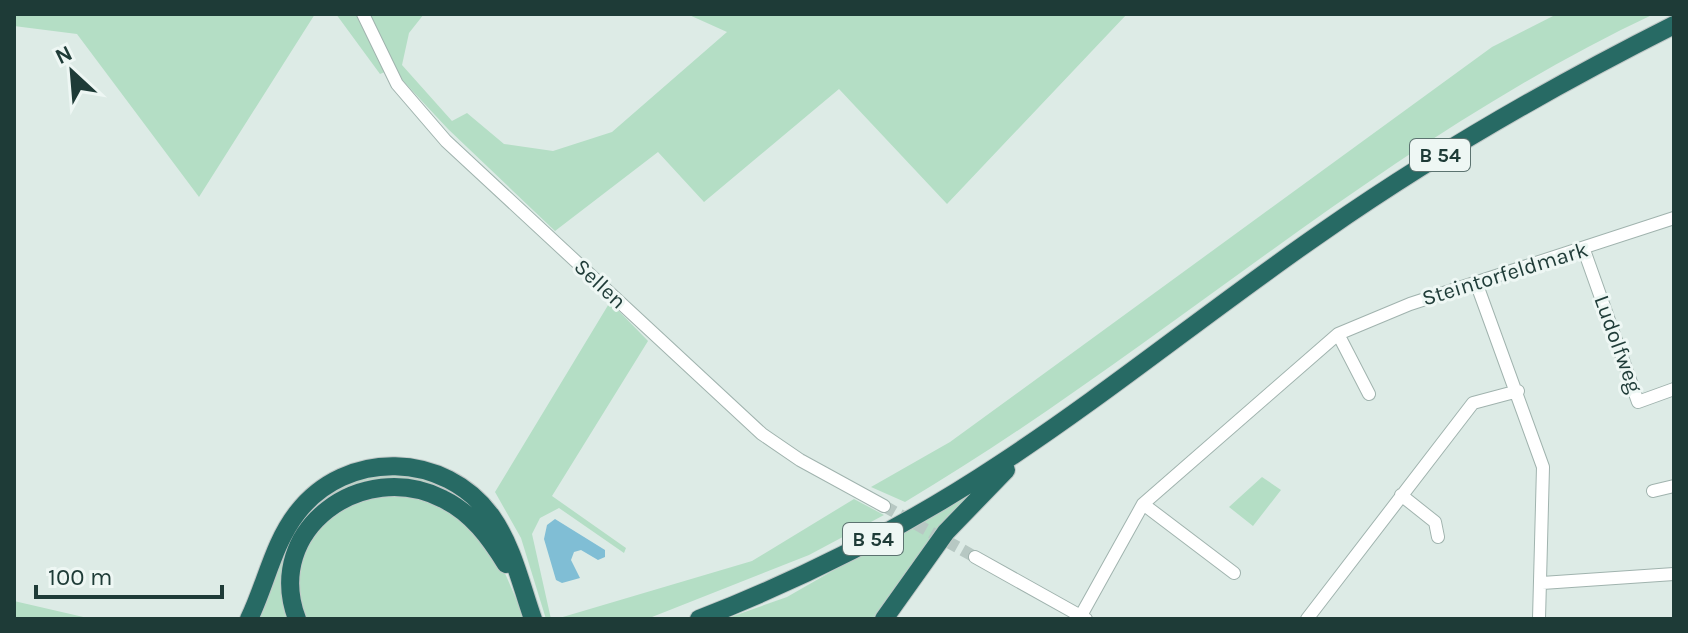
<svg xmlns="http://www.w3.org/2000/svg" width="1688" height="633" viewBox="0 0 1688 633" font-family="Karla,sans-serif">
  <rect width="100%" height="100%" fill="#ddebe6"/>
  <path fill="#b4dec5" d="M14,14H315L199,197L77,34L14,26Z
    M336,14H424L409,33L402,65L452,121L467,113L504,144L553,151L612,132L727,32L687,14H1127L947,204L839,89L704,202L658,152L555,231L448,129L392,69L380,74Z
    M1557,14H1654C1383,141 1161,350 905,502L871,487L950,442L1492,47Z
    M610,302L648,341L552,496L626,548L624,553L559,508L540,518L532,534L551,619H546L521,538L495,492Z
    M390,472L436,480L477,508C440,494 389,465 349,487C335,495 322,509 309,519L290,619H256C289,540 296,491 390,472Z
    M1262,477L1281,490L1253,526L1229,507Z
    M977,488L878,619H725L787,597Z
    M413,494L460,517L504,571L525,619H304L298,578L305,549L328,518L360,498Z
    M854,499L884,515L809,555L647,619H556L752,561Z
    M14,601L92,619H14Z"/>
  <path fill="#80bed5" d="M555,519L605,550V557L598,560L581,550L574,552L571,560L580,578L562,583L556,580L544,539L547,525Z"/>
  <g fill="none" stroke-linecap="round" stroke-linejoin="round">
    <path stroke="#b7c8c3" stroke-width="12" stroke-dasharray="12 6" stroke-linecap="butt" d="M884,506L975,557"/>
    <defs>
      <path id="minor" d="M363,14L397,84L446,141L762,434L800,460L884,506
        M1584,250L1638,402L1674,389
        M1477,285L1543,467L1539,619
        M1338,334L1369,394
        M1653,491L1674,486
        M1401,495L1435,522L1438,537
        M1143,504L1234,573
        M975,557L1086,619
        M1542,583L1674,574
        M1079,619L1143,504L1338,334L1410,304L1674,218
        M1307,619L1473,403L1518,391"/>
      <path id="highway" d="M249,619C266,584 273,544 297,513C346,449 445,451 492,517C513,547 521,585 533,619
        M297,619C263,529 363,458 443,499C472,513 490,538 506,564
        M699,619C804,578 905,527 1000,464C1111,391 1215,306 1324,231C1436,153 1553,86 1674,25
        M884,619L946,532L1006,470"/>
    </defs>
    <use href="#minor" stroke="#a0b3ae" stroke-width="14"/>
    <use href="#highway" stroke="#c0c8c7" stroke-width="20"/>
    <use href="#minor" stroke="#fff" stroke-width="12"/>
    <use href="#highway" stroke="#276a64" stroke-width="18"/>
  </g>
  <g text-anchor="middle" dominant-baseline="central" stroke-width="6" stroke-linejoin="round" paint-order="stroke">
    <g fill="#eef7f4" stroke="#5c7370" stroke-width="2">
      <rect x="1410" y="139" width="60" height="32" rx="6"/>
      <rect x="843" y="523" width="60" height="32" rx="6"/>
    </g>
    <g font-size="20" font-weight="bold" fill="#1e3b37">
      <text x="1440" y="155">B 54</text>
      <text x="873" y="539">B 54</text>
    </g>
    <g font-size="22" fill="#1e3b37" stroke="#eef7f4">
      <text transform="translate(1505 274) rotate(-17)">Steintorfeldmark</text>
      <text transform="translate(600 284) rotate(43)">Sellen</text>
      <text transform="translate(1618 344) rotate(70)">Ludolfweg</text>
    </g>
  </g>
  <rect width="1688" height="633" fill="none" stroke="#1e3b37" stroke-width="32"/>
  <g transform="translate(72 72) rotate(334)" stroke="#eef7f4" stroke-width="6" paint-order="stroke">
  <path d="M0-6L14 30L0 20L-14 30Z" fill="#1e3b37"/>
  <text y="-12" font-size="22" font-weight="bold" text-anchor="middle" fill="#1e3b37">N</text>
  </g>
  <path d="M36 585v12h186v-12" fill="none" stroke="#1e3b37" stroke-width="4"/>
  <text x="48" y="585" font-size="24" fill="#1e3b37" stroke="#eef7f4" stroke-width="6" paint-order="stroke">100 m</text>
</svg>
